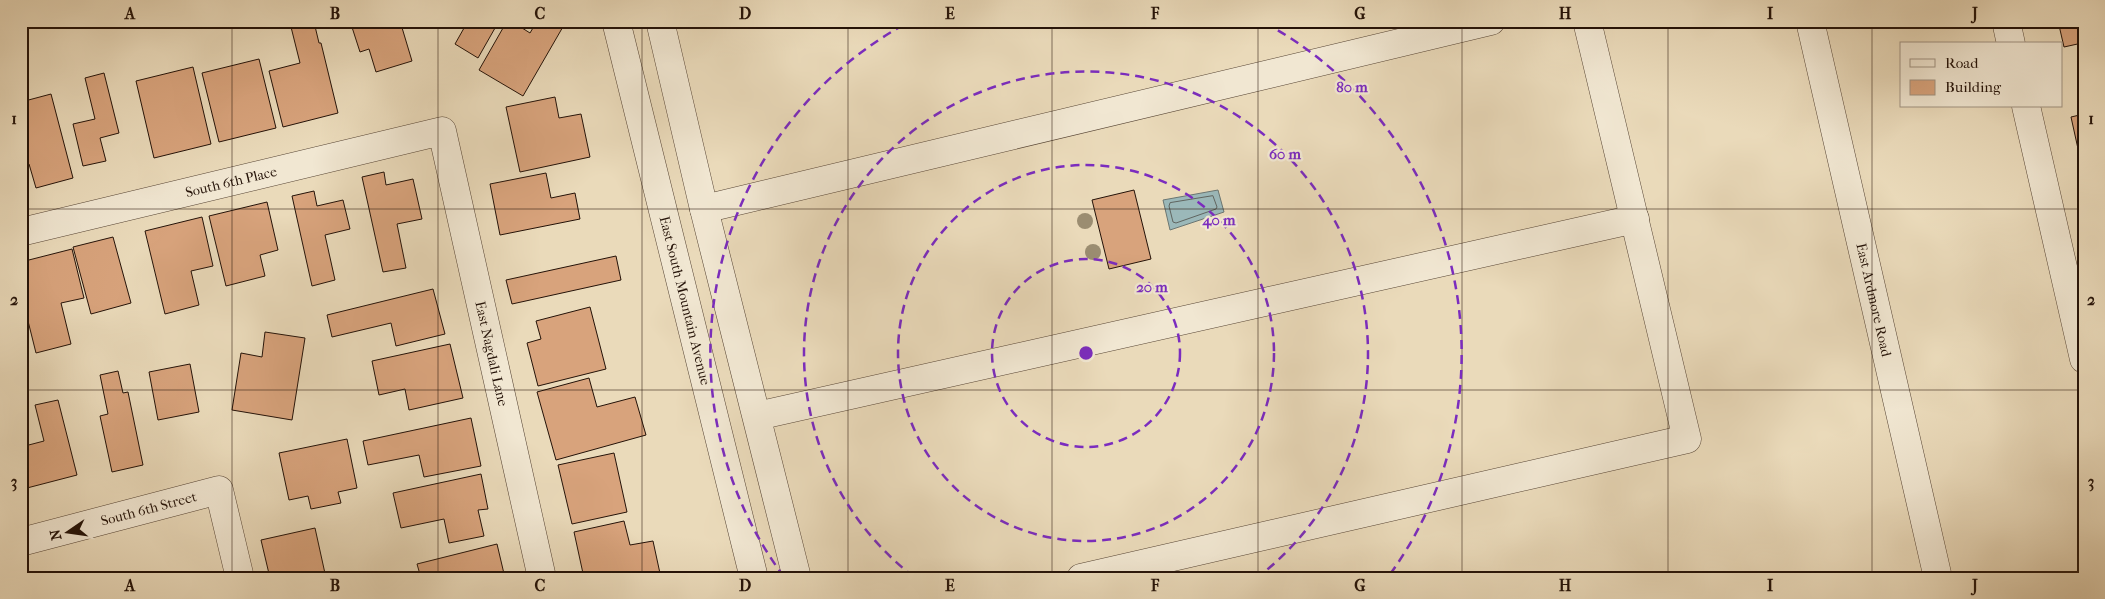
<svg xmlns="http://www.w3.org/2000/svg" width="2105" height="599" viewBox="0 0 2105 599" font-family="'IM FELL French Canon',serif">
  <rect width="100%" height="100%" fill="#eadaba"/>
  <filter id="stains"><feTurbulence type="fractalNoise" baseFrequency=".004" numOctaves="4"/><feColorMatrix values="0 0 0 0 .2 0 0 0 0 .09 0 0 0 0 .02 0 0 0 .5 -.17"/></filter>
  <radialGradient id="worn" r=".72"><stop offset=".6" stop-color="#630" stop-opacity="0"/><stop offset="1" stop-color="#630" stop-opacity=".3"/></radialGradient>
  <path fill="#9bb8b9" stroke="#6b7672" d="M1218,190L1224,212L1170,230L1163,200Z"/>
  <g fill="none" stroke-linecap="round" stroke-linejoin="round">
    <path stroke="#606560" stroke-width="1" d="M1213,196L1217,207L1216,209L1176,223L1173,222L1169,206L1170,203Z"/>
  </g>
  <path fill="#d8a37c" stroke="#241208" d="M350,21H400L412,61L376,72L369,49L360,52Z
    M468,21H499L478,58L455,44Z
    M507,21H511L530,33L537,21H557L564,25L523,96L479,70Z
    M2058,21H2084V51L2082,43L2064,47Z
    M314,22L319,43H321L338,113L283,127L269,71L300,63L291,27Z
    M259,59L276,128L219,142L202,73Z
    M193,67L211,144L154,158L136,81Z
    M104,73L119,133L100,138L106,161L83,166L73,124L95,119L85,78Z
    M51,94L73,178L36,188L29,164L21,167V102Z
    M555,97L559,118L581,114L590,157L520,172L506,107Z
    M2084,114V176L2071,117Z
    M384,172L386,185L413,179L422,219L397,224L406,268L383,272L362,177Z
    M546,173L551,198L575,193L580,219L500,235L490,184Z
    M1134,190L1151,259L1109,269L1092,200Z
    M314,191L317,206L343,200L350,229L325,235L335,280L312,286L292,196Z
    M267,202L278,250L260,255L265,276L226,286L209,216Z
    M202,217L213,266L191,271L199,305L165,314L145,231Z
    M113,237L131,303L91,314L73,247Z
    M72,249L84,298L61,303L71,344L36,353L21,293V262Z
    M616,256L621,280L512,304L506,280Z
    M433,289L445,334L396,346L391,323L332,337L327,315Z
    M590,307L606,369L538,386L527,343L541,339L536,321Z
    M265,332L305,338L292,420L232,410L241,353L262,357Z
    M450,344L463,398L409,410L405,389L379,395L372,361Z
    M190,364L199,412L158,420L149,372Z
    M118,371L123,393L128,392L143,465L112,472L100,416L108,414L100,375Z
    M589,378L597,407L635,397L646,435L556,460L537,392Z
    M58,400L77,475L27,488L21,464V447L44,441L35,405Z
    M471,418L481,466L424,477L419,455L368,465L363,441Z
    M347,439L357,488L338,492L341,503L311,509L308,496L289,500L279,453Z
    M614,453L627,512L572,524L558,465Z
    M481,474L488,509L478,510L484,536L449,543L444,519L401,528L393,493Z
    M624,521L630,545L653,541L661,578H584L574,532Z
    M315,528L326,578H270L261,540Z
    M497,544L505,578H421L417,564Z"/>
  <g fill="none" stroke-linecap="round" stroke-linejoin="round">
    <defs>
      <g id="minor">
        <path id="s1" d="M616,21L754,578"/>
        <path d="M660,21L704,209L797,578"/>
        <path id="s2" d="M1810,21L1938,578"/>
        <path d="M2006,21L2011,44"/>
        <path d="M2026,106L2084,359"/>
        <path d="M704,209L1491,21"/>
        <path id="s3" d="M21,232L442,131L542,578"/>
        <path d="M757,416L1635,219"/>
        <path id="s4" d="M21,542L219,490L240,578"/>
        <path d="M1081,578L1687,439L1587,21"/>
      </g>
    </defs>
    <use href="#minor" stroke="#564434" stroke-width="29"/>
    <use href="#minor" stroke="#f1e7d2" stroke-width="28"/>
  </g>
  <g fill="#9b8d71">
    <circle cx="1085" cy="221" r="8"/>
    <circle cx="1093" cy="252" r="8"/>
  </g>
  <path fill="none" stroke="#241208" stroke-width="1" stroke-opacity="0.55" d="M232,21V578M438,21V578M642,21V578M848,21V578M1052,21V578M1258,21V578M1462,21V578M1668,21V578M1872,21V578M21,209H2084M21,390H2084"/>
  <g fill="none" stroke="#7b2cbf" stroke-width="2.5" stroke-dasharray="9 6">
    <circle cx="1086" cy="353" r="94"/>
    <circle cx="1086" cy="353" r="188"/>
    <path d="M914 577A282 282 0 1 1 1258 577"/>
    <path d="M784 577A376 376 0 0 1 907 23M1265 23A376 376 0 0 1 1388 577"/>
  </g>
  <g text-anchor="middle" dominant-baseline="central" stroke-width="4.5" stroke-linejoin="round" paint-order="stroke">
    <g font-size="14" fill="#241208" stroke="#f1e7d2">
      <text stroke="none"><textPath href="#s3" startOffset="216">South 6th Place</textPath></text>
      <text stroke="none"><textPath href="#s2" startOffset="286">East Ardmore Road</textPath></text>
      <text stroke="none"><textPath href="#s1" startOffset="288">East South Mountain Avenue</textPath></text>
      <text stroke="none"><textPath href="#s3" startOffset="661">East Nagdali Lane</textPath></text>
      <text stroke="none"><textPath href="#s4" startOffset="132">South 6th Street</textPath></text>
    </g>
  </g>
  <circle cx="1086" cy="353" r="8" fill="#7b2cbf" stroke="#f1e7d2" stroke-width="2.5"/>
  <g font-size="15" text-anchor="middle" font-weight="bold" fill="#7b2cbf" stroke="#f1e7d2" stroke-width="4.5" stroke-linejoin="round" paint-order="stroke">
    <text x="1352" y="92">80 m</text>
    <text x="1285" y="159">60 m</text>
    <text x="1219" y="225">40 m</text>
    <text x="1152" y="292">20 m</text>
  </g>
  <rect width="2105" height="599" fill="none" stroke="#eadaba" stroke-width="55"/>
  <rect x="1900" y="42" width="162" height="65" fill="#f1e7d2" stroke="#9f9281"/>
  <rect x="1910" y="59" width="25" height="8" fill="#f1e7d2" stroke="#9f9281"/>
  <text x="1945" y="68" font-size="15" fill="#241208">Road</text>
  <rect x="1910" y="80" width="25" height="15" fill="#d8a37c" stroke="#9f9281"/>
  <text x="1945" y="92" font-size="15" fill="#241208">Building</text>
  <g transform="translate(68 532) rotate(257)" stroke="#f1e7d2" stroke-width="4" paint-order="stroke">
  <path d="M0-4L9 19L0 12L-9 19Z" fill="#241208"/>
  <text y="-8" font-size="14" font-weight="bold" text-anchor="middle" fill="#241208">N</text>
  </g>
  <rect x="28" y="28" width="2050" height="544" fill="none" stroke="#241208" stroke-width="2"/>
  <g font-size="16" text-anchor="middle" font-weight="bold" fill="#241208">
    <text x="130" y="19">A</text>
    <text x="335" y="19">B</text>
    <text x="540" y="19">C</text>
    <text x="745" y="19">D</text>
    <text x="950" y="19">E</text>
    <text x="1155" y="19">F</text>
    <text x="1360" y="19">G</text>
    <text x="1565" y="19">H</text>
    <text x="1770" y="19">I</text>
    <text x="1975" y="19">J</text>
    <text x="14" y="124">1</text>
    <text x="2091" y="124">1</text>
    <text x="14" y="305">2</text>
    <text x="2091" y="305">2</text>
    <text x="14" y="487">3</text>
    <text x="2091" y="487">3</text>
    <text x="130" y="591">A</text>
    <text x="335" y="591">B</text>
    <text x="540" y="591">C</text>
    <text x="745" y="591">D</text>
    <text x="950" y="591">E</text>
    <text x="1155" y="591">F</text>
    <text x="1360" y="591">G</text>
    <text x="1565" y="591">H</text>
    <text x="1770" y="591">I</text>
    <text x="1975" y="591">J</text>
  </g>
  <rect width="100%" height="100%" filter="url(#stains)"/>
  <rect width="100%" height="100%" fill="url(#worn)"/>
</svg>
